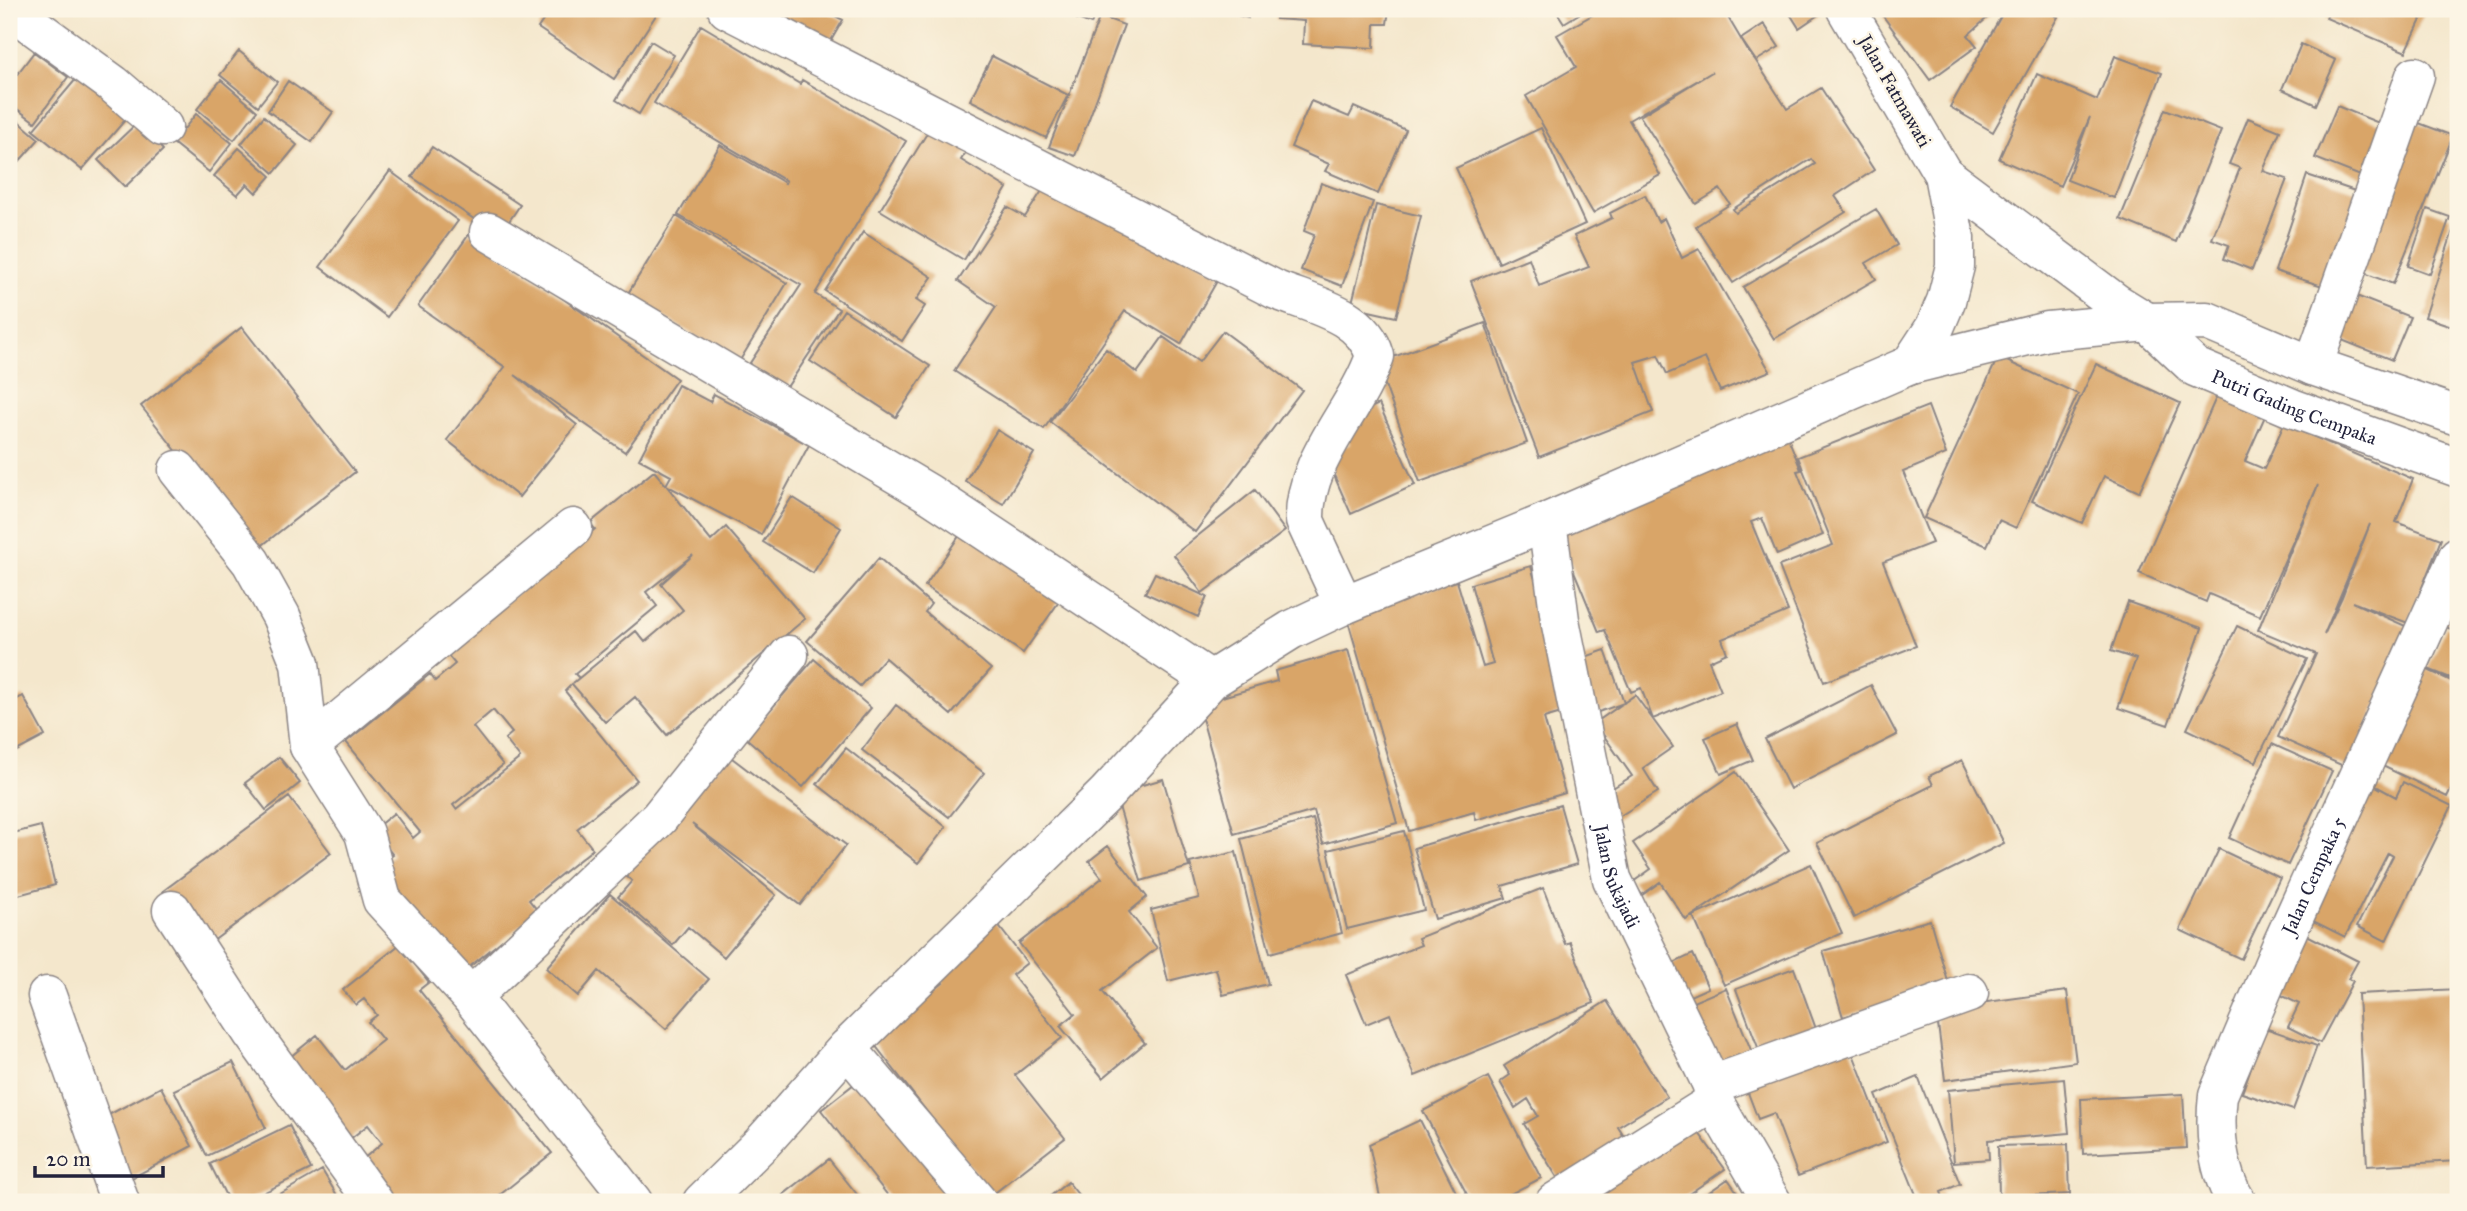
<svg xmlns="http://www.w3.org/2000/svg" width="2467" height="1211" viewBox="0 0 2467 1211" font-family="'IM FELL Great Primer',serif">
  <rect width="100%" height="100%" fill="#fcf5e5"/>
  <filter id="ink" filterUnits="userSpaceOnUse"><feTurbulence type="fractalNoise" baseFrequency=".0143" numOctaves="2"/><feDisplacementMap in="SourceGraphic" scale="14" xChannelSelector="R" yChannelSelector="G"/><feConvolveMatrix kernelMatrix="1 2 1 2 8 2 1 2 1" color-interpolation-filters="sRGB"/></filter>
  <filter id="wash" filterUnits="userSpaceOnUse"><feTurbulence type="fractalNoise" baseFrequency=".00686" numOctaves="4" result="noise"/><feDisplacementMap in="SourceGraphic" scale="28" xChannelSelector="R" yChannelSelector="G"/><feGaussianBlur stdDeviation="1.57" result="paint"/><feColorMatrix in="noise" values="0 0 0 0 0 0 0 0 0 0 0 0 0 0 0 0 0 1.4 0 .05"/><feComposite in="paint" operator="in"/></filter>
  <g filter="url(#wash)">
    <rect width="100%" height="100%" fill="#f4e7cc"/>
    <g id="blocks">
      <path fill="#d9a568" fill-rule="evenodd" d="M551,9H660L614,79L538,28Z
        M749,9H822L843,20L825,51Z
        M1051,9H1097L1091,24Z
        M1216,9H1250L1248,18Z
        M1277,9H1389L1387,24H1375L1374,48L1303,44L1304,21L1276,19Z
        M1555,9H1587L1564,23Z
        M1603,9H1723L1748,51L1756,61L1741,39L1764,24L1779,47L1756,61L1787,109L1821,88L1874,170L1835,196L1846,212L1733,283L1696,226L1730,204L1720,189L1696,204L1640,116L1712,72L1629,120L1660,175L1593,213L1526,96L1576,67L1557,35ZM1811,159L1815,164L1736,213L1733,209Z
        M1787,9H1818L1821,13L1799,28Z
        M1893,9H1997L1968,35L1977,46L1930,80L1883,16Z
        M2005,9H2043L2058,17L1993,132L1950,107Z
        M2329,9H2426L2406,52L2326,18Z
        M1100,16L1124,25L1075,156L1049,147Z
        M701,25L800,84L802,80L906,141L815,294L839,309L785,390L748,366L801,285L678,215L720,145L785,183L786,181L654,103Z
        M651,41L674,55L639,114L616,100Z
        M2301,44L2336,60L2316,105L2282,89Z
        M239,51L277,82L258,106L220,75Z
        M34,52L68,77L35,122L9,103V85Z
        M992,56L1068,95L1046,138L970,100Z
        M2115,56L2162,73L2114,198L2067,180L2090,117L2060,186L1999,159L2037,74L2097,100Z
        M82,72L132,112L82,170L33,130Z
        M221,80L257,111L234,140L197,109Z
        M288,81L333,112L312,142L268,111Z
        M1311,101L1349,117L1354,107L1406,130L1378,194L1325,171L1329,164L1291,147Z
        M2337,106L2389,127L2368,179L2315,158Z
        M2165,109L2221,131L2176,242L2120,219Z
        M9,113L39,139L9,173Z
        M196,114L232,143L209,172L173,143Z
        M264,116L297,145L274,173L241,144Z
        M2248,118L2280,131L2263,171L2287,179L2252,270L2224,259L2229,245L2212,239L2240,168L2229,164Z
        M2411,120L2453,136L2393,284L2351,268Z
        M137,123L163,150L125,187L98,160Z
        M932,125L969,147L961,160L1007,188L964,260L880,210Z
        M1541,128L1585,224L1499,263L1456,168Z
        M432,147L520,205L499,236L412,177Z
        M239,148L271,176L256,193L247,184L237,195L214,176Z
        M390,171L458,221L387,317L320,267Z
        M2307,175L2361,193L2329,288L2275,271Z
        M1049,180L1221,274L1181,344L1125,311L1044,429L954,371L996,307L958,281L1007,207L1025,217Z
        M1321,183L1373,202L1342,286L1301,270L1314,235L1304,231Z
        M1645,195L1658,222L1664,218L1682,258L1699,249L1770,371L1720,391L1705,358L1667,374L1658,355L1635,362L1653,412L1539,457L1471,281L1529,258L1539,286L1589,267L1574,236L1612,218L1610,213Z
        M1376,205L1421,216L1396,317L1351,307Z
        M1876,209L1897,245L1866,263L1876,279L1774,339L1743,287Z
        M2427,209L2450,217L2430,274L2408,266Z
        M2458,215V328L2425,317Z
        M676,216L787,283L739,362L627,295Z
        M863,232L932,277L916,300L925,306L902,341L825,291Z
        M470,233L677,379L625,452L515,375L577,425L519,497L447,440L505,367L418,306Z
        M2346,292L2410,317L2392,360L2329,335Z
        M844,310L930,366L896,417L810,361Z
        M1485,323L1527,443L1420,482L1377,363Z
        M242,327L355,472L255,551L141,406Z
        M1223,331L1302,390L1195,532L1050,422L1106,349L1137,373L1163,337L1199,362Z
        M1998,357L2078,394L2016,528L1999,520L1987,546L1924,518Z
        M2096,364L2180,403L2139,492L2104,476L2082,523L2032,501Z
        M678,385L710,402L714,394L809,445L761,535L666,485L711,541L726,527L805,619L667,735L635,697L605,722L572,684L565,691L637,780L577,829L593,849L529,900L538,911L462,973L376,867L393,855L373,830L394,813L413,838L420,832L346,742L430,674L435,681L455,664L445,652L595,529L590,523L654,471L666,485L671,476L639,459ZM693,555L661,584L683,610L645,642L636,631L573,683L579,678L575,674L657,606L646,592ZM493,710L512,733L505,739L520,758L456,809L453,805L503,765L473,727Z
        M2218,393L2266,414L2245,461L2264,469L2284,424L2413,479L2396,522L2441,539L2408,623L2352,602L2412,629L2348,768L2278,737L2316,654L2258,630L2318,485L2260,616L2209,594L2206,602L2139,573ZM2370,524L2342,597L2324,635Z
        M1379,404L1415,485L1351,514L1325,455L1350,444L1340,422Z
        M1928,406L1946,454L1903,472L1932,543L1883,562L1916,646L1824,682L1779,566L1833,545L1798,457Z
        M997,430L1034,453L1003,504L965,481Z
        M1785,430L1801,470L1797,471L1823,535L1777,555L1762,518L1751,522L1788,611L1722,639L1727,653L1709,661L1721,691L1653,719L1641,688L1631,692L1605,630L1599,632L1558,532Z
        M1255,490L1285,531L1202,593L1174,555Z
        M792,497L841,528L813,573L763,542Z
        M966,526L1065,593L1023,653L925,586Z
        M879,558L931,604L925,612L991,669L951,715L885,658L860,686L807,641Z
        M1531,566L1572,710L1544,718L1565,793L1476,820L1474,812L1409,831L1346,614L1457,581L1483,667L1493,664L1471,584Z
        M2458,566V628L2436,619Z
        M1155,573L1207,597L1198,617L1145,593Z
        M2128,602L2202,628L2168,725L2118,708L2136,659L2111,651Z
        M2237,626L2307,659L2256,762L2187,729Z
        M2446,627L2458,632V681L2428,669Z
        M1348,650L1397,823L1323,844L1314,811L1234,834L1198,704L1277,681L1275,671Z
        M1605,650L1624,703L1590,715L1571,662Z
        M814,659L871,708L803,787L746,738Z
        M2417,665L2458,684V774L2447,797L2370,760Z
        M1871,685L1897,735L1790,789L1765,739Z
        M1635,695L1673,747L1643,768L1658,792L1615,819L1600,796L1632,776L1595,723Z
        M23,696L45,736L9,755V703Z
        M896,705L984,773L949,817L862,750Z
        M1737,724L1753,760L1721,774L1705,738Z
        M2272,744L2332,771L2288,865L2229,838Z
        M846,748L946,827L918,863L817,784Z
        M728,755L846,845L800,905L692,824L776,895L724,957L688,927L673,945L618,897L632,881L622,873Z
        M279,757L300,783L266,810L245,783Z
        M1962,760L2004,843L1854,918L1817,843L1933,785L1929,776Z
        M1736,772L1789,850L1686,920L1660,882L1642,895L1633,882L1651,869L1633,843Z
        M1163,779L1189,867L1141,881L1115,793Z
        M2363,779L2396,797L2403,782L2452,806L2386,941L2357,926L2393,856L2388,853L2345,937L2309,919Z
        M289,797L331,853L205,947L163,891Z
        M1560,805L1577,864L1502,886L1506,898L1435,919L1414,848Z
        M1313,819L1342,933L1270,953L1241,839Z
        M41,826L55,885L11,897L9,834Z
        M1404,831L1424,910L1347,929L1328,850Z
        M1108,846L1147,897L1129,912L1157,948L1102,991L1145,1043L1103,1078L1060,1026L1075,1014L1019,943L1102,878L1089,861Z
        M2219,849L2280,878L2241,959L2180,930Z
        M1236,852L1268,984L1223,995L1216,969L1168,981L1151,910L1199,898L1190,863Z
        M1811,864L1842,933L1724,985L1693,916Z
        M1543,888L1565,944L1570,942L1594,1003L1415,1076L1390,1014L1366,1024L1346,975L1421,945L1418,938Z
        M610,894L709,979L666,1029L599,971L578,996L546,968Z
        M994,920L1027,963L1012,975L1062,1038L1015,1075L1065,1138L992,1195L871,1040L943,983L932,969Z
        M1930,920L1949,985L1843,1017L1823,951Z
        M2299,931L2358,961L2348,979L2353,981L2320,1043L2288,1027L2299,1004L2269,989Z
        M399,945L429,982L419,990L552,1153L491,1202H396L362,1160L382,1143L368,1125L341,1146L278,1067L317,1035L345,1070L383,1040L368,1022L377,1015L364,999L356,1005L343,990Z
        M1693,954L1708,988L1679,1001L1663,968Z
        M1794,968L1816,1029L1759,1050L1736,989Z
        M1726,988L1753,1055L1713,1071L1686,1005Z
        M2458,989V1161L2367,1166L2358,994Z
        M2067,991L2076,1062L1945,1080L1936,1009Z
        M1607,1001L1667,1097L1618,1127L1628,1143L1562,1185L1524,1124L1538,1116L1528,1099L1515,1108L1500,1082L1510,1075L1504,1066Z
        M2265,1028L2317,1046L2293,1110L2242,1093Z
        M1850,1046L1887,1142L1798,1176L1774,1113L1758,1119L1742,1077Z
        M233,1062L266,1128L207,1156L174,1090Z
        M863,1077L961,1202H893L821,1110Z
        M1488,1077L1541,1178L1495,1202H1471L1423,1111Z
        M1918,1077L1960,1184L1941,1192L1945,1202H1919L1876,1095Z
        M2064,1079L2069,1133L1988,1140L1989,1159L1954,1162L1948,1090Z
        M161,1087L192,1146L130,1179L99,1120Z
        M2183,1094L2186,1148L2083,1154L2081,1099Z
        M1420,1120L1461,1202H1381L1369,1144Z
        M1691,1122L1725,1169L1677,1202H1578Z
        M289,1125L311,1169L245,1202H229L210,1164Z
        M2068,1144L2070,1194L1999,1197L1998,1146Z
        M829,1159L863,1202H789L783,1195Z
        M322,1170L341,1202H266Z
        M1728,1179L1744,1202H1695Z
        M1068,1182L1084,1202H1043Z"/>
    </g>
  </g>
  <g filter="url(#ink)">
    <use href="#blocks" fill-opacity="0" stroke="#8b8484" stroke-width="2"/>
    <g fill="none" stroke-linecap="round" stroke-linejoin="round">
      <defs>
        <g id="minor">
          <path d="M10,9L113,84L163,127"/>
          <path d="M727,9L1276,290C1313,305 1363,314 1375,356C1356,412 1303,459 1305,521L1344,605"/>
          <path d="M489,232L928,493L1211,680"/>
          <path d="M2313,366L2415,76"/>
          <path d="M178,470L251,562L281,616L300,663L309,746L364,833L382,900L471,997L633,1202"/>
          <path id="s1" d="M1547,522L1560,620L1612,879L1712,1085L1714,1102L1772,1202"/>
          <path d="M309,746L573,528"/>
          <path d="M172,910L252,1033L374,1202"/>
          <path d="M47,996L120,1202"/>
          <path d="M471,997L659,818L789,655"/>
          <path d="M847,1048L978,1202"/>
          <path d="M1712,1085L1969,993"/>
          <path d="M1555,1202L1714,1102"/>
          <path id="s2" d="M2237,1202C2217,1172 2214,1131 2218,1095L2282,944L2458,556"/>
        </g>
        <g id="tertiary">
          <path id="s3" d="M1943,174L2116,303L2147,322L2195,367L2292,408L2458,468"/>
          <path d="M1910,365L2048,331L2147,322L2207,321L2313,366L2458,416"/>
          <path d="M702,1202L762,1143L847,1048L1106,794L1211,680L1291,630L1344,605L1547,522L1910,365L1935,327L1946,301L1955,266V238L1943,174L1846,9"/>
        </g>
      </defs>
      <use href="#minor" stroke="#8b8484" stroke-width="41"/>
      <use href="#tertiary" stroke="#8b8484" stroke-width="41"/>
      <use href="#minor" stroke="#fff" stroke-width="38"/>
      <use href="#tertiary" stroke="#fff" stroke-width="38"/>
    </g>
  </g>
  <g text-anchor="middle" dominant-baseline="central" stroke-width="5" stroke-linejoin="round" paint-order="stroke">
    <g font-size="19" fill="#22223b" stroke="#fcf5e5">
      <text transform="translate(1895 91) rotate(60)">Jalan Fatmawati</text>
      <text stroke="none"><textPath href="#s3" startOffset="425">Putri Gading Cempaka</textPath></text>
      <text stroke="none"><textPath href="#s1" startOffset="362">Jalan Sukajadi</textPath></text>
      <text stroke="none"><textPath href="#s2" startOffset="350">Jalan Cempaka 5</textPath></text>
    </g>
  </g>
  <rect width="2467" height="1211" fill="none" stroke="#fcf5e5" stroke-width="35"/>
  <path d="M35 1166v10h128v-10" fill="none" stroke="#22223b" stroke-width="3.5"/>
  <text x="46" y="1166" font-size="21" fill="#22223b" stroke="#fcf5e5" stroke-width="5" paint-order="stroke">20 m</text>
</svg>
